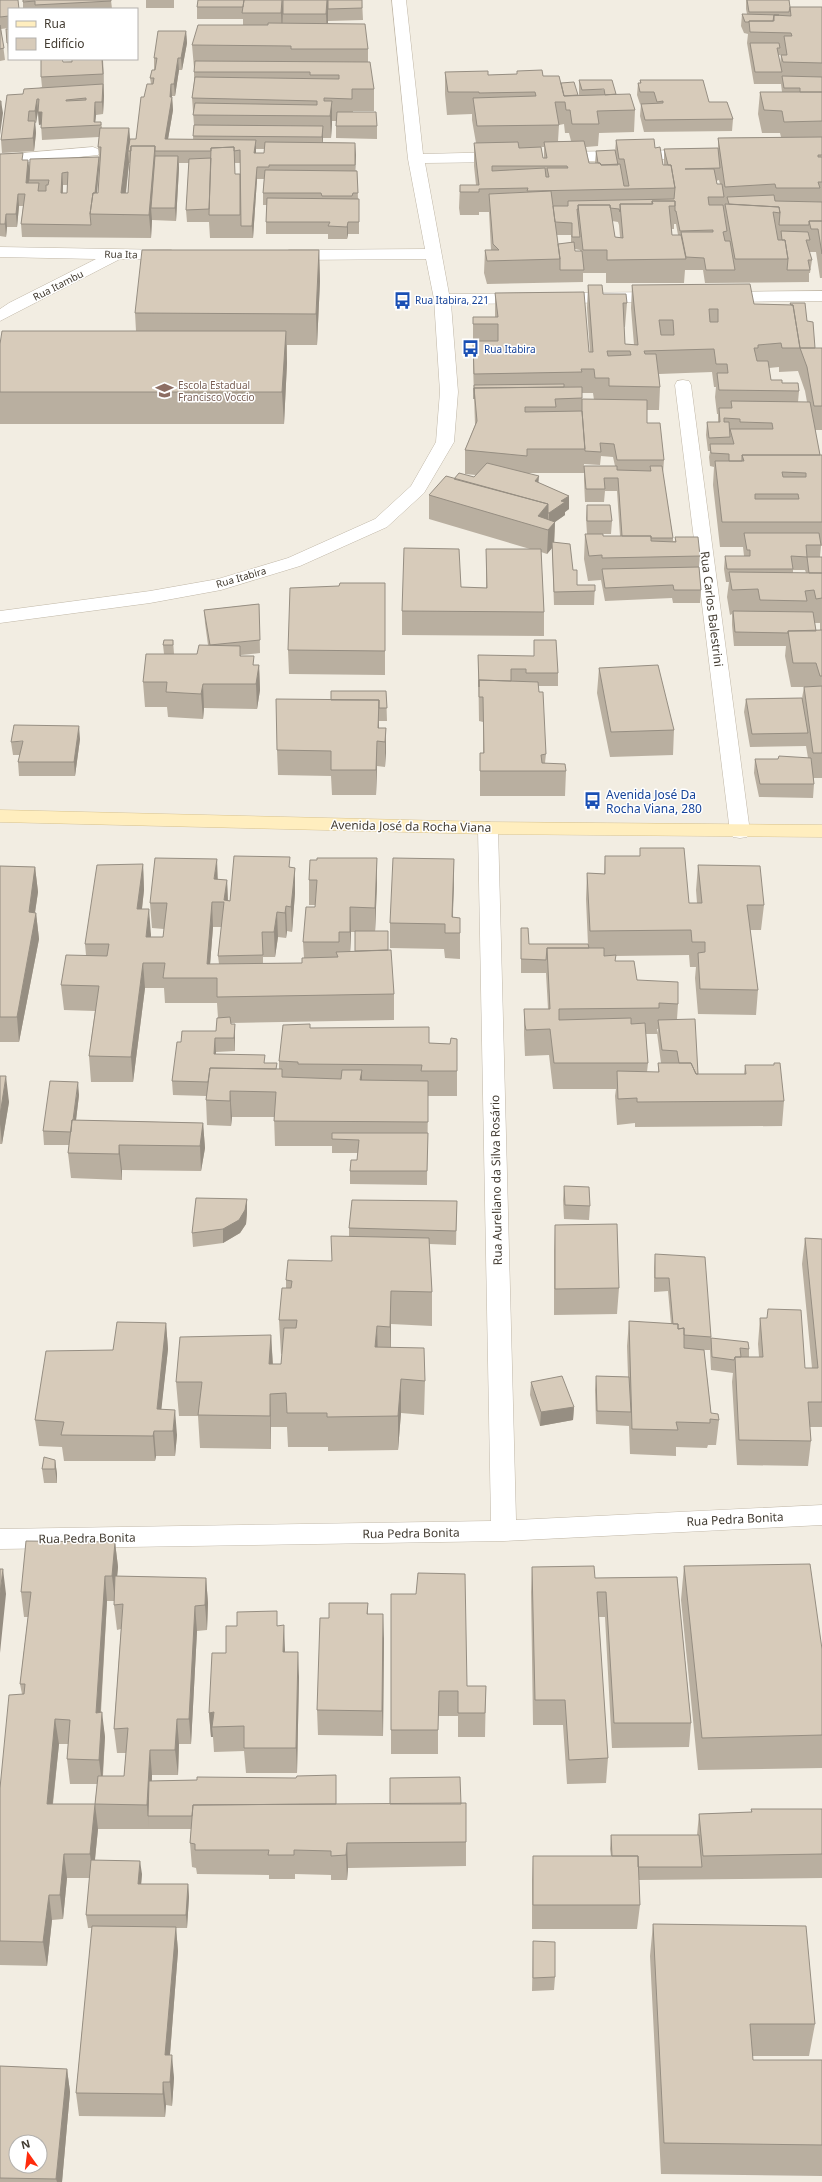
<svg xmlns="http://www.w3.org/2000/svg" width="822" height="2182" viewBox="0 0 822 2182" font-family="'Noto Sans',sans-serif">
  <rect width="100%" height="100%" fill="#f2ede2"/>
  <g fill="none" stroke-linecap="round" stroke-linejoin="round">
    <defs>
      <path id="street" d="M392,0H406L423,154L503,152L508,154L511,157L508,160L503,162L425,163L449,294L661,292L667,294L669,297L667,300L661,302L451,304L458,392L454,442L424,493L387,527L300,566L221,590L150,603L0,623V611L150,591L218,579L288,558L375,519L411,486L436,442L440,392L434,299L426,259L289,260L283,258L281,255L283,252L289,250L425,249L408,159Z
        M93,147L98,149L101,152L98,155L0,165V155Z
        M695,150L700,152L703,155L700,158L557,162L552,160L549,157L552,154L557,152Z
        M0,247L171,250L177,252L179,255L177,258L171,260L120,259L0,321V309L9,303L96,259L0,257Z
        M822,291V301L724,302L718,300L716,297L718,294L724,292Z
        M683,380L689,381L691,385L750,832L747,837L740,838L733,837L730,832L675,385L677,381Z
        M488,822L495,823L498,828L516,1520L822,1505V1525L504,1541L0,1549V1529L491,1521L478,828L481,823Z"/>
      <path id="secondary" d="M0,810L488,822L822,825V837L488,834L0,822Z"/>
    </defs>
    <use href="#street" stroke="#c0b7a7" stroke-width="1"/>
    <use href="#secondary" stroke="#d8c390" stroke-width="1"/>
    <use href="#street" fill="#fff" fill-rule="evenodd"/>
    <use href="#secondary" fill="#ffeebf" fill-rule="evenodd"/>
  </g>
  <path fill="#b9afa0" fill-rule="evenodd" d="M0,0L9,9V28L1,29L5,60L0,61Z
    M23,0H111L112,9H23Z
    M146,0H174V8H146Z
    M198,0H362L363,20L328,21V23L368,49V62L374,89V111H353V112L377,126V139L336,138V121H332L331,138H323V142L355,143V170L357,171L358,199H359V234H348L347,239H328V234H266V222L267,205H263V193L264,179H257L253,238H210L209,222H187L186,210L189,163H179V168L176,221L152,220L151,238L22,237L21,224L23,206H19L17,227H7L6,237L0,236V154L23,160H28L29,170L99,157L98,147L99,137L42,140L41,124L39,125L38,111L36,123H35L36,133L34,151L2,153L1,140L23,94L42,87L41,77L63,62L103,59L104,96L103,114L96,115L95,122H101L102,128H129L130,139H136L144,97L151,84L150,78L154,70V58L186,31L187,43L182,70H179L175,96H172L173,110L168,139H193L194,125L192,98L194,82V68L192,45L243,25V19H197V7ZM256,149H264V153H256ZM129,163H130L128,193H126ZM235,163H240V182L235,174ZM99,169L98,193H97ZM63,185H67V193H63Z
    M746,0H789L790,7H822V278H820L816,252H809L812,260L810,273H809V282L705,283L703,270H685L684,283H606V273H583V282L487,284L484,273L485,250H491L489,212H479V215H460L459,208L460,185H476L474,166V143H476L472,120V114L447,115L445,94V72L488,75L517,74V71L543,76L561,83L578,95H579V80L616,95L635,110L634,132L599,133L598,146L586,147L589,163H595L596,151H615L616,140L655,148L663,165H664V149L718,148V138L781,137L780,133H762L758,114L760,92H782L781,84H754L747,43L748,34L744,33L741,26L742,14H747L746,9ZM779,55H783H781L780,65L779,59ZM564,124L565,133H569L571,141H558L559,125ZM541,147H544V158H543ZM719,180L720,184H717L716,181ZM612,221L618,222L619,225L620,237H615ZM674,224H676L678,235H672V229H674ZM557,235H571V243L558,244ZM575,249L580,250V251H575Z
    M6,29H9V55H8Z
    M640,80L709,102L733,119L732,131L644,132L640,116L641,104H640L637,95L638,83H640Z
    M319,250L320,281L317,345H287V363L284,424H0V344L136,331L135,313Z
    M588,285L603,294L627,303L625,327H624L625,344L634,345L631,308L632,285L754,304L790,305V303L807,321L815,348H822V430H815L820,455H822V546H821L820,557H822V778H814V784L813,798L759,797L754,773L755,759H778L808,758L806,746L750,747L744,712L746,699L802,698L804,687H791L785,656L786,646H734L732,625V614L730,615L727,597L729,582H726L724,569L725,556H744L743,547H720L713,485L714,467L710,466L709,457L710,451H708L706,435L707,422H718V414H717L715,397L716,387H714L712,372L659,374L660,387L659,410H647V423L664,460L663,473L673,538V541H675V537L700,556L699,567L701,590L700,603H673L672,598L605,601L601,580L588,581L584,559L585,534H587L586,518L587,505L612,521L611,534H603V536H620L617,491H605L604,502H585L584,480V466H615L613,457L601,456L600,465L584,464V473H528L539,483L569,496V509L565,512V515L555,522L554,543L573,570L577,585H595L594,605H554L552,548L547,554L541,552L544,612V636L402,635V611L461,587L486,588V549H530L429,519V495L454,479L474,477L476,475L465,474V450L475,425L473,365V317H495V293L589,352H590L587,308ZM779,367V372L798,371L805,391L807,402H798L799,391L782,383L771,380L769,368ZM582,393H593L594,400L582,399ZM793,570H805L806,573H793ZM815,623H820V630L816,631Z
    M385,583V675L289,674L288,650L339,586Z
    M259,604L260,653L241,655V656L254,665H259L260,690L257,709L204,708L203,719L168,717L167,707H145L143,682L164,654L163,645L173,640L174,654H197L208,645L205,623L204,610Z
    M478,655L558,673V686H538L539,692L546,754L545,763L566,771L565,796H480V753H483V722L479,721Z
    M599,668L674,730L673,755L610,757L597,693Z
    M386,691L387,721H379V728H386L385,767L377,766L376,795H332L331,776L278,775L277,750Z
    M80,739L75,776H19L18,762L20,755H13L11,742Z
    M640,848L689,903H697L696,890L698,865L764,905L761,930H750L758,990L756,1015L698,1014L695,978L696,967H690L689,955L616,956L615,961L637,980L678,1004L677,1019L698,1074H744L745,1065L784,1101L782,1126L635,1127V1123L617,1125L615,1096L616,1089H553L549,1055L525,1056L524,1035V1009H548L546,973H521V928L529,944L588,945L586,899L587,873L604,874L605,856H640ZM657,1029H658L657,1033L661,1063H658V1072H647L648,1063L646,1034H657Z
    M377,858V883L375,931L388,950L394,994V1020L231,1023V1024H235V1051L216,1052V1054L265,1063L277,1069H279V1061L310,1024V1028L429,1043L450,1044L457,1039V1096H428L427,1185L350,1184V1171L357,1160L358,1153H332V1146H275L274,1117H232L231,1126L207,1125L206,1100V1096L173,1095L172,1081L181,1042L216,1031L218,1018L217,1003H165L164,988H145L133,1082H91L89,1056L95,1011L64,1010L61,985L86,955L85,944L143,864L144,890L142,909L151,935V937H163L164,929L152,928L150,903L218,880H227L228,900L230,901L290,867L295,868V893L292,932L287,931L286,938L278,937L275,957H263V963H302V958H304L303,942L315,907V905H309V880ZM213,927H222L218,956L219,964H210ZM351,932H355V951H350Z
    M454,859L453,917L460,918V959L445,958L444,949L390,948V923Z
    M0,866L35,867L38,892L35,913H36L39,939L19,1042H0Z
    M0,1076L9,1102L2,1144H0Z
    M79,1095L76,1120L203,1123L205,1148L201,1171L122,1170V1180L71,1178L68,1153L69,1145H44L43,1131Z
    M564,1186L590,1206L589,1220L564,1219L563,1200Z
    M457,1201L456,1245L429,1244L432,1292V1326L391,1324V1347L425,1381L424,1415L401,1413L398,1450L328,1451V1447H288L287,1427H271V1449L200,1448L198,1416H179L176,1382L271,1335L273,1364H281L282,1354H281L279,1320L286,1288V1280L332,1261L349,1236V1228Z
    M247,1213L246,1224L240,1233L223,1243L193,1247L192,1233Z
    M555,1225L619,1288L617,1314L554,1315V1251Z
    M805,1238L822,1239V1427H810L811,1441L808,1466L737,1465L732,1382L733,1373L711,1370L710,1350H704L711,1413L719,1420L716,1445H708L707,1448L676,1447V1456L630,1454L629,1426L596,1424L595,1390L596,1376L628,1377L627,1346L629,1321L671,1324L668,1291L654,1292V1268L655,1254L711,1337V1338L749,1349V1357H759L758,1344L760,1318L805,1368H812L802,1264Z
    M166,1323L168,1349L161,1409L177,1435L175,1456H156L155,1461H64L62,1447L39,1446L35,1420L113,1350Z
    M531,1382L574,1407L573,1420L540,1426L530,1395Z
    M55,1460L57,1474V1483H44L42,1469Z
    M115,1542L118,1567L117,1576L206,1578L208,1603L207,1630L197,1631L191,1744H179L178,1775H152V1781L296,1778L336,1775V1804H461L466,1842V1866L348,1868L347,1880H331V1875L295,1874V1879H269V1875L197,1874L196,1868L192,1867L190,1843L191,1829H98L95,1804L97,1784H70L67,1759L68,1744H59L53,1804H95L98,1829L95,1860L142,1874L141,1884H188L189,1897L187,1928H176L178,1951L170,2055L174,2078L172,2106L166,2105L165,2117L79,2116L76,2093L92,1928H88L86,1915L90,1878H67L63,1919L52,1920L47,1966L0,1965V1788L22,1694L20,1684L28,1617H24L21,1592ZM107,1601H114V1605L117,1630L121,1629L114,1729L117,1753H126L124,1776H103L105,1737L101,1712Z
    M684,1566L822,1649V1768L698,1770L681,1600Z
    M532,1567L595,1578L677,1577L691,1723L689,1747L612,1748L605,1617H598L608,1758L606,1783L567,1784L563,1725H533L531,1592Z
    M391,1594L467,1686H486L485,1737H458V1716H438V1754H391Z
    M368,1603V1614L384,1639L383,1736L318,1735L317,1710L329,1618Z
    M237,1626H278L285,1652L299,1677L297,1773H246L244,1751L214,1752L213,1737H211L209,1713L226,1653Z
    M751,1809H822V1878L639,1880L640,1905L637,1929H532V1880L533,1856H611L610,1849L611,1835H697L699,1814L751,1812Z
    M653,1924L815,2024L809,2056H752L753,2060H822V2176L661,2174L650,1956Z
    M533,1941L555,1977L554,1990L532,1991Z
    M0,2066L67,2069L70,2092L62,2182H0Z"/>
  <path fill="#968e82" d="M282,0L283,9L282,35L281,13Z
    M327,0H329L328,9V21L327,36L326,14Z
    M186,31L187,43L182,70L181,58Z
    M178,58L179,70L175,96L174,84Z
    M102,59L103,61L104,96L103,74Z
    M103,84L104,96L103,114L102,102Z
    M171,84L172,96L171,104L172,97L173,110L166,151L165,139Z
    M37,99L38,111L36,123L35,111Z
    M1,101L3,113L0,135V113Z
    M332,101V124L331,138L330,116Z
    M95,102L96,115L95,125L94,122Z
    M38,112H42L43,124L39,125Z
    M35,121L36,133L34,151L33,138Z
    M323,126V138L322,149V137Z
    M129,128L131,151H128L129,163L123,216L121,193Z
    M256,140V152L255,166L254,153Z
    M355,143L356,155L355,177Z
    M155,146L156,169L151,208L152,220L151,238L149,215Z
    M178,156L179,168L176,221L175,208Z
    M99,157V169L95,214H92Z
    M28,160L30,172L27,196L26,183Z
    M257,167V179L253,238L252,226Z
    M62,173L63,185L62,205L61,193Z
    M18,194L19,206L17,227L16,214Z
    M6,214L7,227L6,237L5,224Z
    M348,222V234L347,239V227Z
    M319,250L320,281L317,345L316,314Z
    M286,331L287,363L284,424L282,392Z
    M539,476L538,489L535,481Z
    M569,496V509L565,512V515L555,522L554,546L552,542V548L547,554L549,513L561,501Z
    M548,504V529L538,516Z
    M259,665L260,690L257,709L256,684Z
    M203,684L204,708L203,719L201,694Z
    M379,700V741L378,728Z
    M79,726L80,739L75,776L74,762Z
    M386,728V753L385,767V742Z
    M377,741V766L376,795V770Z
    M377,858V883L375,933V908Z
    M217,859L218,884L214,879Z
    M454,859V884L452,933V917Z
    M143,864L144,890L139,934L137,909Z
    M35,867L38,892L31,938L29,912Z
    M295,868V893L292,932L291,907Z
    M227,880L228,905L224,900Z
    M212,902L213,927L209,978L207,964Z
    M286,906L287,931L286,938L285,913Z
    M350,907L351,932L350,957Z
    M149,909L151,935L148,963L146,937Z
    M277,912L278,937L275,957L274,932Z
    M36,913L39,939L19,1042L17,1017Z
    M143,963L145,988L133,1082L131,1057Z
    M235,1024V1051L234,1038Z
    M215,1038L216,1052L214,1067V1054Z
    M362,1070V1095L360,1080Z
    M6,1076L9,1102L2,1144L0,1124V1115Z
    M78,1082L79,1095L73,1145L72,1132Z
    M230,1091L232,1117L231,1126L230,1101Z
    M203,1123L205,1148L201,1171L200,1146Z
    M119,1145L122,1170V1180L119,1154Z
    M247,1199V1213L246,1224L240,1233L223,1243V1229Z
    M391,1291V1361L390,1327Z
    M166,1323L168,1349L159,1431L157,1409Z
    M377,1326L378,1360L375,1347Z
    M271,1335L273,1369L269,1364Z
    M401,1379V1413L398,1450V1416Z
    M270,1394L271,1427V1449L270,1416Z
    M574,1407L573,1420L540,1426L541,1412Z
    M175,1410L177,1435L175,1456L173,1431Z
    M154,1431L156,1456L155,1461L153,1436Z
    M55,1460L57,1474V1483L55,1469Z
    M115,1542L118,1567L115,1601L112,1576Z
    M3,1569L6,1594L0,1653V1593Z
    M105,1576L107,1601L99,1737L96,1713Z
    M206,1578L208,1603L207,1630L205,1605Z
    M195,1606L197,1631L191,1744L189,1719Z
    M383,1614L384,1639L383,1736L382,1711Z
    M284,1625L285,1650L284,1676L283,1652Z
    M298,1652L299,1677L297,1773L296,1748Z
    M102,1712L105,1737L102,1784L99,1760Z
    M214,1712L212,1727L213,1737H211L209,1713Z
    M55,1719L59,1744L50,1828L47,1804Z
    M177,1719L179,1744L178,1775L175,1750Z
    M150,1750L152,1775L150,1816H148L149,1829L147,1805Z
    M95,1804L98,1829L93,1878L90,1854Z
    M347,1843L348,1868L347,1880L346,1855Z
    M64,1854L67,1878L63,1919L60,1895Z
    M140,1861L142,1874L140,1897L138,1884Z
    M188,1884L189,1897L187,1928L186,1915Z
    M49,1895L52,1920L47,1966L43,1942Z
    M176,1927L178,1951L168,2079L165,2055Z
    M172,2055L174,2078L172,2106L170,2082Z
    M67,2069L70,2092L62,2182H57L56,2179Z
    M163,2082L166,2105L165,2117L163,2094Z"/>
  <path fill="#d7cbba" stroke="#968e82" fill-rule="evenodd" d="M0,0H18L19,9H9V16L0,17Z
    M23,0H111V1L35,5V1L23,2Z
    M198,0H244L243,7H197Z
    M244,0H282L281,13H242Z
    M283,0H327L326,14H283Z
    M328,0H362V8L328,9Z
    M747,0H789L790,7L789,12H749Z
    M790,7H822V63L783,62L781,55H787L784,36H792L791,33L750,32L749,21H774V15L791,16Z
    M742,14L779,15H774L773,21H749V22H745Z
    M268,23L365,24L368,49H291V46L192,45L198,25H268Z
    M0,25L4,48L0,49Z
    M6,29H9V43H7Z
    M158,31H186L181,58H178L174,84H171L170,97H172L165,139L256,140L254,153H264L265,142L355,143V165H269V167H257L252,226H241L240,150L234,151V147L211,148V151H155V146H131V151H128L130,139H136L141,97H144L147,84H153L154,78H150L152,70H155L157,58H154Z
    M750,43H779L780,48H777L782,72H755Z
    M41,59H62L63,62H72V59H102L103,74L41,77Z
    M195,61L370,62L374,89H352V99L324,98V101H332L330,116L193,115L195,103L317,105V101L192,98L195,77L339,79V75H310V72H194Z
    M542,70L543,76H559L564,96L630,94L635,110L597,111L599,124H572L570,110H566L565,102H555L559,125L477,126L473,98L536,96L535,92L479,93V92H448L445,72L488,71V75L517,74V71Z
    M782,76L822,77V92H800V88H784Z
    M579,80H612L616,94L605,95L604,89L582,90Z
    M640,80H703L709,102H727L733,119L645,120L641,104L663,103V101L657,102L654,92H640L638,83H641Z
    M574,82L578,95L564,96L561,83Z
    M103,84L102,102H95L94,122H101V125L41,128L42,112H38L39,99H37L35,111H29L28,121H35L33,138L1,140L7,95L23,94L24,89ZM86,98V100L66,101V100Z
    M760,92H822V121L784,122L782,111L764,110Z
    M0,101H1L0,113Z
    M337,112H376L377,126H336Z
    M194,125L323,126L322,137L193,136Z
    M100,128H129L121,193H128L131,146H155L149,215L90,214L93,193H98L101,147H98Z
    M822,137V155H818V157H822V182H818L820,188H776L775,184L725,187L718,138Z
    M654,139L655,148L660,147L663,165H671L675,188L531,191H527L528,188L479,189V192H460V185H479L474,143L518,142L519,148L541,147L543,158H547L544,142L584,141L589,163H600L601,165L620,164L624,186H629L624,159H619L616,140ZM492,166H567L568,168H547L549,177H546L545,168L492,171Z
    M234,147L235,174H240V215H209L211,148Z
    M718,148L720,168L685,169H714L717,184H722L724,197H708L709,205H723L727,231L723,232L725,241H730L735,270H706L704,258L686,257L681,232H713V230L680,231L676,211H675V201H652V204H620V212L619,209L610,208V205H578V209H577L580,237H572V223L555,222L553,206H568V201L674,199L675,188L671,165H668L664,149Z
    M615,150L618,165H601L600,163H598L596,151Z
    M23,153L22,160H28L26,183H39L38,191H46V185H48L49,180H29L30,159L99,157L95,193H93L90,214L91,225L21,224L25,194H18L16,214H6L5,224H0V154ZM68,172L67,193H61L62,173Z
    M155,156H178L175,208H151Z
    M211,158L209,209L186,210L189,159Z
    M265,170L357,171L358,193H353L352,196H322L321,193H263Z
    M551,191L560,259L487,261L485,250H499L493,244L489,194Z
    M774,195L775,201L822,202V221H809V225H779L780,213L779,207L729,204L727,197Z
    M267,198L359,199V222H348L347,227L328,226L330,222H266Z
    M652,201H675V206H669L672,235H681L686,259L607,260V250H583L578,205H610L615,237L623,238L620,204H653Z
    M725,204L779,207L780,213L773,212L778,240H785L788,259H735Z
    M809,221H822V254L818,229H811Z
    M781,231L808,232L810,240H806L812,260H808L810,270H787L788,259L785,240H782Z
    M574,242L575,251H582L584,270H560V259L558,244Z
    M142,250H319L316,314L135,313Z
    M750,284L754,304L793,305L800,348H782L781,343L758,345V348H754L757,361H768L771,380H782V383H798L799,391L719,390L717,373H728L727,364H716L714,349L644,351L645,354H656L660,387L609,386V378H595L594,369H581L582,372L474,374L473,341H498V324H473V317H498L495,293L584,292L589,352H593L588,285H602L603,294H626L627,303H623L625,344L638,345L632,285ZM709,309H718V322H710ZM659,320H673L674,335H661ZM607,351H630L631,355L608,356Z
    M790,303H805L807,321L813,322L815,348H800L793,305H791Z
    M2,331H286L282,392H0V344Z
    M800,348H822V406H814L807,367Z
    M564,384V387L474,388V399V385Z
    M582,387V398L555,399L556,407H525V412L582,411L585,449H527V456L465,450L477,421L474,388Z
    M582,399L647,400V423H660L664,460H617L614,444L600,443L601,452L585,451L582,411Z
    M731,401L810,402L820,455H742V461H729V454L711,453L710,444H734L730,429H773L772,423L740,422V419L724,418V422H729L730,437L709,438L707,422H720L719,408H732Z
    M742,455H822V522H722L715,461H744ZM782,472L806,473V477H783ZM755,494H798L799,499H755Z
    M487,463L539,476L535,481L569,496L561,501L565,502L549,513H548V504L454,479L459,473L474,477Z
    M584,466H617V470L651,471L650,466H662L673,538H651V536H622L618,478H604L605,489H586Z
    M446,476L548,504L538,516L555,522L548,530L429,495Z
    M587,505H610L612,521H587Z
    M744,533H819L821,545H806L807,557H822V573H809L807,557L791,556L793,569H727L725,556H750V550H747Z
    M585,534H603V536H651V541L676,542L675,537H698L700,556L602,558V555L589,556Z
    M552,542L570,544L573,570H577V585H595V591L554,592Z
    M404,548L459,549L461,587L487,588L486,549H541L544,612L402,611Z
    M699,567L701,590H674L673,585L605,588L602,569Z
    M729,572L822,573V598L816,599L814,590L805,591L807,601L760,600L758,589L732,590Z
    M340,583H385V651L288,650L290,588L339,586Z
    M259,604L260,640L210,645L204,610Z
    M733,611L813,612L816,631H788V633L735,632Z
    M822,630V676H820L816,663H793L788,631Z
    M164,640H173V645H163Z
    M534,640H556L558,673H526V669H511V681L479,680V687L478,655L534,656Z
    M199,645L240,646V656H254L253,665H259L256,684H203L201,694L166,692L167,682H143L146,654H197Z
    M658,665L674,730L611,732L599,668Z
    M479,680L538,682L539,692H543L546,754L541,755L542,763L565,764L566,771H480V753H484L483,697H479Z
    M822,686V753H813L804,687Z
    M331,691H386L387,708H379V700H331Z
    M802,698L808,733L752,734L746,699Z
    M276,699L379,700L378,728H386L385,742L377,741L376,770H331V751L277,750Z
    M14,725L79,726L74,762H18L23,741L11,742Z
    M779,756L811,758L814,784H760L755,759H778Z
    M640,848H684L689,903H702L698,865L760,866L764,905H747L758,990L700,989L698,953L705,952V942H692L691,930L590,931L587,873L605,874V856H640Z
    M234,856L290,857L289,867L295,868L291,907L286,906L285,913L277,912L274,932H262L263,955L218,956L224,902H212L207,964L302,963V958L338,957L336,952L391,950L394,994L217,997V978H163L165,963H143L131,1057L89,1056L99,986L61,985L66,955L107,956L109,944H85L97,865L143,864L137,909H149L146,937H163L167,903H150L155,858L217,859L214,879L227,880L224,900L230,901Z
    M317,858H377L375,908L350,907V932H339V942H303L306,907H315L317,880H309L310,860H317Z
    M393,858L454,859L452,917L460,918V933H445V924L390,923Z
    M0,866L35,867L29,912L36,913L17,1017H0Z
    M521,928H528L529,944H588L589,948H547L546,960L521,959Z
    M355,931H388V950L355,951Z
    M547,948H604V956L616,955L615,961H634L637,980L678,982V1004L659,1003V1008L559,1009V1020L631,1018V1024L645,1023L648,1063H554L550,1029L526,1030L525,1025L524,1009H550Z
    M230,1017L231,1024H235L234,1038H215L214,1054L265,1055L264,1063H277L276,1069L210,1068L208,1082L172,1081L177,1042H181L182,1031H216L217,1018Z
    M695,1019L698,1074H696L691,1063H679L677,1051L662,1050L658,1020Z
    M310,1024V1028L429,1027V1043L450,1044L451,1038L457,1039V1071H421L422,1065L298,1064V1062L279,1061L283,1025Z
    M658,1063H691L696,1074H746L745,1065H774V1063H780L784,1101L637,1102V1098L618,1099L617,1071L659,1072Z
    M210,1068L282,1069V1077L341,1079L342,1070H362L360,1080L428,1081V1122L274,1121L276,1092L230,1091V1101L206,1100Z
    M0,1076H6L0,1115Z
    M50,1081L78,1082L73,1120H72L71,1132L43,1131Z
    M72,1120L203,1123L200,1146L119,1145V1154L68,1153Z
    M332,1133H428L427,1171H350L351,1160H357L359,1140L332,1139Z
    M564,1186L589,1187L590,1206L565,1205Z
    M196,1198L247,1199L245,1210L239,1220L223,1229L192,1233Z
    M352,1200L457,1201L456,1231L349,1228Z
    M617,1224L619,1288L555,1289V1225Z
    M331,1236L429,1238L432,1292L391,1291L390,1327L377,1326L375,1347L424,1348L425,1381L401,1379L398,1416L327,1417V1413H287L286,1393L270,1394V1416L198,1415L202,1382H176L180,1337L271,1335L269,1364H281L284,1328H296L297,1320H279L282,1288H291L292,1281L286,1280L288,1260L332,1261Z
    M805,1238L822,1239V1402H808L811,1441L739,1440L735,1357H763L760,1318H767L768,1309L801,1310L805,1368H818Z
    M655,1254L705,1257L711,1337L684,1335V1328L678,1329V1324H673L669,1278H655Z
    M629,1321L678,1324V1329L684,1328V1348L704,1350L711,1413L718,1414L719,1420L710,1419V1423L676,1422L678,1430L632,1429Z
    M117,1322L166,1323L157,1409L175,1410L173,1431H154L153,1436L61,1435L64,1422L35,1420L46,1351L113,1350Z
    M711,1338L748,1342L749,1349L740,1348L741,1357H735L734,1360L712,1357Z
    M562,1376L574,1407L541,1412L531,1382Z
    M596,1376L629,1377L631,1412L597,1411Z
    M44,1457L55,1460V1469H42Z
    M26,1541L115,1542L112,1576H105L96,1713L102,1712L99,1760L67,1759L70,1720L55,1719L47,1804H95L90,1854H64L60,1895H49L43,1942L0,1941V1788L9,1695L24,1694L25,1684H20L31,1592H21Z
    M810,1564L822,1649V1735L702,1738L684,1566Z
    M594,1566L595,1578L677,1577L691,1723H614L606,1592H597L608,1758L569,1760L565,1700H535L532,1567Z
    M0,1569H3L0,1593Z
    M418,1573L465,1574L467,1686H486L485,1713H458V1691H439L438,1730H391V1594H416Z
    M115,1576L206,1578L205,1605L195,1606L189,1719H177L175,1750H150L147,1805L95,1804L98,1776H124L128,1728L114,1729L123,1604L114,1605Z
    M329,1603H368L367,1614H383L382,1711L317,1710L320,1618H329Z
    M277,1611V1626L284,1625L283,1652H298L296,1748H244V1726L212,1727L214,1712L209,1713L212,1653H226V1626H237V1612Z
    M336,1775V1804L193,1805L192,1816H148L149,1781L197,1780V1777L296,1778L297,1776Z
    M460,1777L461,1804H390V1778Z
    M466,1803V1842L347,1843L346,1855L331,1856V1851L294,1850V1855H268L269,1850H195V1844L190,1843L193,1805Z
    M751,1809H822V1854L703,1856L699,1814L752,1812Z
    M611,1835H699L702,1867H638V1856H612Z
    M533,1856H638L640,1905H533Z
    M91,1860L140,1861L138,1884H188L186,1915H86Z
    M653,1924L806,1926L815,2024H750L753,2060H822V2145L664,2143Z
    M92,1926L176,1927L165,2055H172L170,2082H163V2094L76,2093Z
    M533,1941L555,1942V1977L533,1978Z
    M0,2066L67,2069L56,2179L0,2178ZM16,2142H40V2166H16Z"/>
  <defs>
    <symbol id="bus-bare" viewBox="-9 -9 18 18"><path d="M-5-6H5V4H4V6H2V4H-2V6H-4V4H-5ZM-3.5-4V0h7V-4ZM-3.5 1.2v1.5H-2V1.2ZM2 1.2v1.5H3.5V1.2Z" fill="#1a4fb4" stroke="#fff" stroke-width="2.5" paint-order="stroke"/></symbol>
    <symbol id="school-bare" viewBox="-9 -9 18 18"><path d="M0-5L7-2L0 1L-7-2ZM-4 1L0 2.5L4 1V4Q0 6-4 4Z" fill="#8d6e63" stroke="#fff" stroke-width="2.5" paint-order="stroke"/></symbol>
  </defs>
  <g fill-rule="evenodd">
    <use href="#bus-bare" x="390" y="288" width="25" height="25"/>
    <use href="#bus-bare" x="458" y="336" width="25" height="25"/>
    <use href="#school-bare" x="152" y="378" width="25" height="25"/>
    <use href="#bus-bare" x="580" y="788" width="25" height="25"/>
  </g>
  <g text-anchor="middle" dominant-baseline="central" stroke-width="3" stroke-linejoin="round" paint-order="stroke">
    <g font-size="10" fill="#433c32" stroke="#fff">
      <text transform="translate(121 254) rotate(1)">Rua Ita</text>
      <text transform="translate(58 285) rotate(-27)">Rua Itambu</text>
      <text transform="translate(241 577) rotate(-16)">Rua Itabira</text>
    </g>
    <g font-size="10" fill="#164399" stroke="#fff" text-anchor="start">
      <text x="415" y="300">Rua Itabira, 221</text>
      <text x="484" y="349">Rua Itabira</text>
    </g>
    <g font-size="10" fill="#785e54" stroke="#fff" text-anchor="start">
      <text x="178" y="385">Escola Estadual<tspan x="178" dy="12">Francisco Voccio</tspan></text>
    </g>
    <g font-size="12" fill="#433c32" stroke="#fff">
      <text transform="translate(712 609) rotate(83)">Rua Carlos Balestrini</text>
      <text transform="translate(411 826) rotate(1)">Avenida José da Rocha Viana</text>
      <text transform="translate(496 1180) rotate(-91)">Rua Aureliano da Silva Rosário</text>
      <text transform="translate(735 1519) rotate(-3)">Rua Pedra Bonita</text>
      <text transform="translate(411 1533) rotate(-1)">Rua Pedra Bonita</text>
      <text transform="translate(87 1538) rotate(-1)">Rua Pedra Bonita</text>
    </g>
    <g font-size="12" fill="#164399" stroke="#fff" text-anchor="start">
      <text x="606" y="794">Avenida José Da<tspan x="606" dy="14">Rocha Viana, 280</tspan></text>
    </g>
  </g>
  <rect x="8" y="8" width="130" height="52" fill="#ffffff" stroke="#b4b1ad"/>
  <rect x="16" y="21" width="20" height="6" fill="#ffeebf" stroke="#b4b1ad"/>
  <text x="44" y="28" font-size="12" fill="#433c32">Rua</text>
  <rect x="16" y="38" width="20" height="12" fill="#d7cbba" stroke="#b4b1ad"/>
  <text x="44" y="48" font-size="12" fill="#433c32">Edifício</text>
  <g transform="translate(28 2154) rotate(346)"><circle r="19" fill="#ffffff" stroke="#b4b1ad"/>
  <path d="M0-3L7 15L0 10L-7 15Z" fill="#ff2b0c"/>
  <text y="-6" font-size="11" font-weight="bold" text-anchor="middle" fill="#433c32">N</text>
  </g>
</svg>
